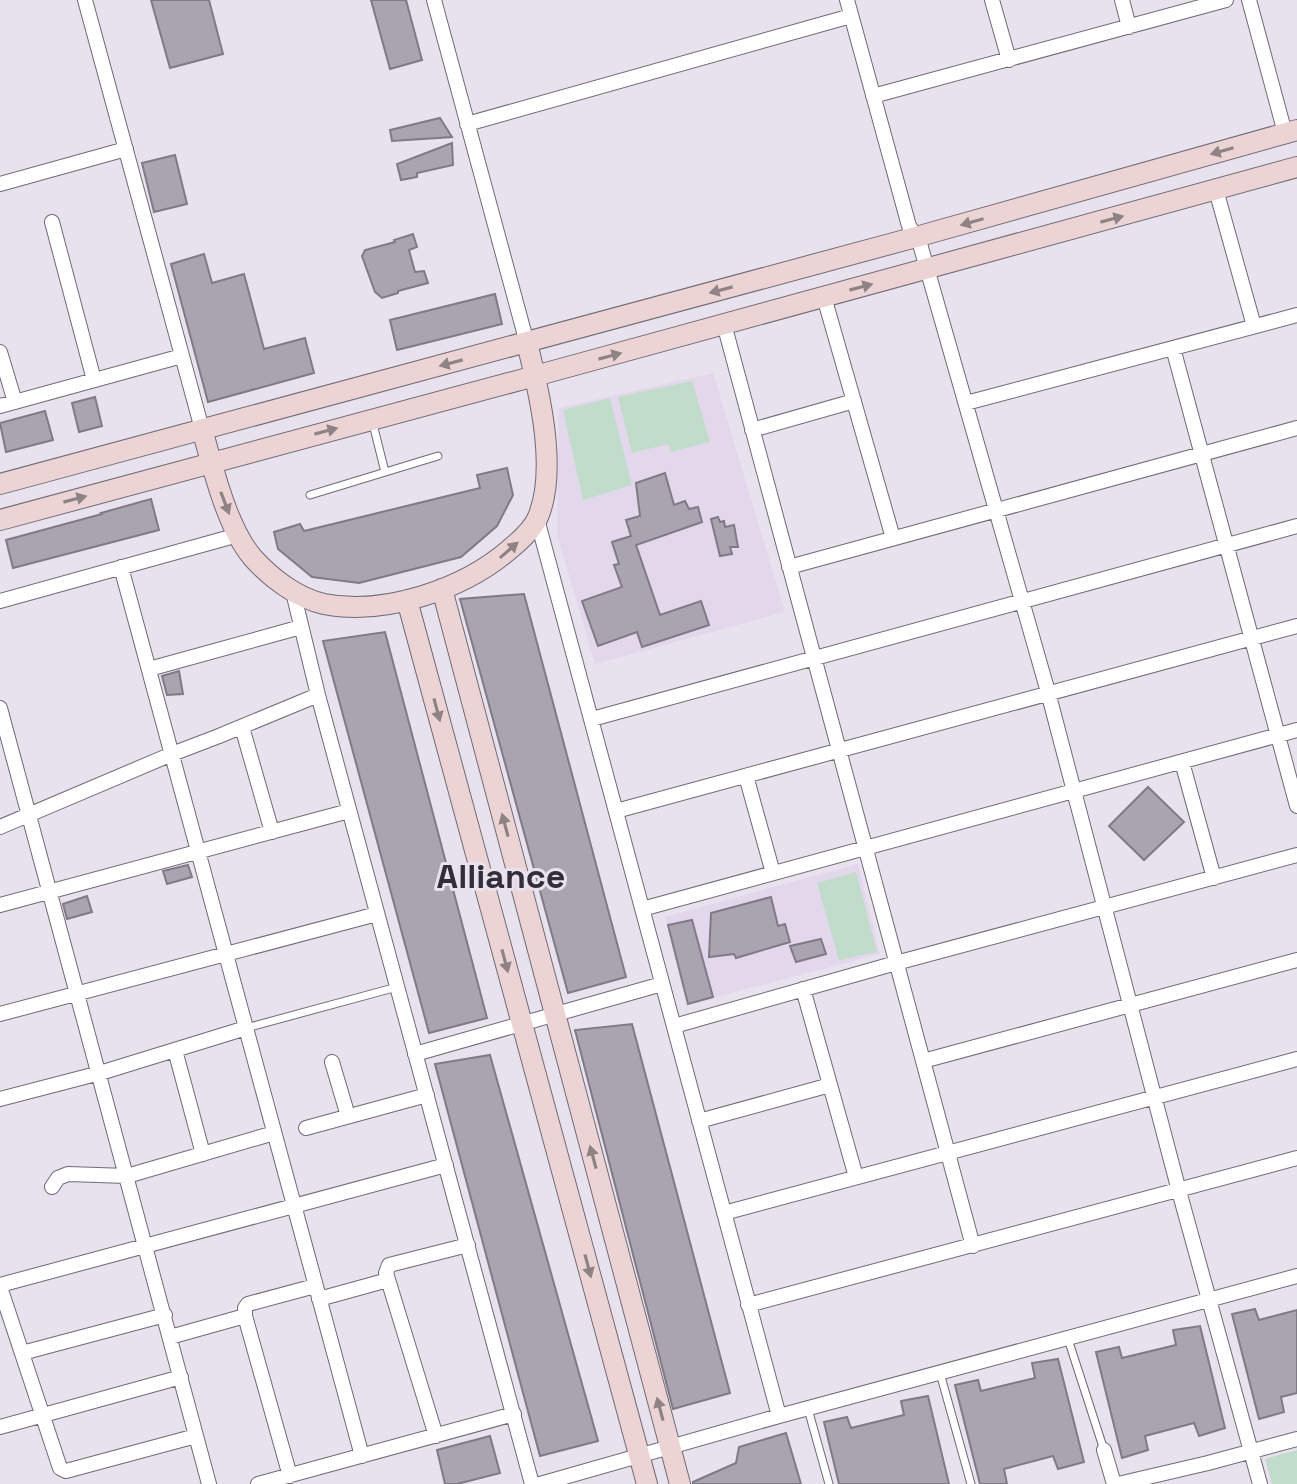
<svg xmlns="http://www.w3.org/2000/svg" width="1297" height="1484" viewBox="0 0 1297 1484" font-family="'Space Grotesk',sans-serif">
  <rect width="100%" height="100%" fill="#e8e1ee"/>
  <path fill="#e2d7eb" d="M713,373L785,612L595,664L557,534L559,408Z
    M858,864L880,954L688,1004L665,917Z"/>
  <path fill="#c1dccb" d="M692,381L710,442L671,452L668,444L632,453L618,397Z
    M610,398L632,485L583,500L563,410Z
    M856,872L877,952L839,960L817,883Z
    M1297,1450V1484H1272L1265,1459Z"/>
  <path fill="#aaa4b0" stroke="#807a86" stroke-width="2" d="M151,0H209L223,54L170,68Z
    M371,0H406L422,60L390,69Z
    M440,118L452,137L392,141L390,130Z
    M452,143L453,165L417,173V177L401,180L397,164Z
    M175,155L187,204L154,212L142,163Z
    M413,234L417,247L409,250L415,272L424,271L428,283L398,291V293L382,298L375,292L362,256L365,250L395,242L394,240Z
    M204,254L212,283L244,274L264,349L305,338L314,373L208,402L171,264Z
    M495,294L502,324L397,350L390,320Z
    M95,397L102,426L79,432L72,403Z
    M45,411L53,440L6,452L0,423Z
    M507,468L513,495L497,526L461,557L359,583L312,577L278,549L274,532L300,524L304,531L480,488L477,475Z
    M665,473L674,505L685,501L689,509L698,507L702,522L636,545L660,615L701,601L709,625L642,647L637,632L598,646L582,601L622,587L614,565L619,564L612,542L631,536L626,520L640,516L636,483Z
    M151,499L159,530L13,568L6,540L102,514L101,513Z
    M718,517L720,522L724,521L725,527L734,525L738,547H730L732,554L720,556L711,519Z
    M524,594L626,977L568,993L460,599Z
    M385,632L487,1018L429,1033L323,641Z
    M179,671L183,694L167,695L162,676Z
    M1148,787L1184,822L1144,860L1109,826Z
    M188,865L192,877L167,884L163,871Z
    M87,896L92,912L67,919L63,904Z
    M771,897L778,926L785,924L790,942L736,958L734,954L709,957L711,913Z
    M692,920L713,997L688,1004L668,925Z
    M821,939L826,954L796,962L790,946Z
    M632,1024L730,1393L673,1409L575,1030Z
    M490,1055L598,1441L540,1456L435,1064Z
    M1255,1309L1259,1320L1297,1310V1393L1281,1397L1284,1412L1259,1419L1232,1314Z
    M1200,1326L1225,1428L1199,1436L1194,1423L1145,1436L1148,1450L1122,1458L1096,1352L1119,1347L1122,1358L1176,1345L1173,1330Z
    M1058,1359L1084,1462L1058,1469L1053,1456L1004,1469L1007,1484H980L955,1385L978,1380L981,1391L1035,1378L1032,1363Z
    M928,1396L949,1484H839L824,1422L847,1417L851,1428L904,1415L901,1401Z
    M786,1433L801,1484H693V1482L736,1463L739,1447Z
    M490,1436L500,1473L457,1484H445L437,1450Z"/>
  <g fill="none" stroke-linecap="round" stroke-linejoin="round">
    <defs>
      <path id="lane" d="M373,424L385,472
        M310,495L438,456
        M246,1028L397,987
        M1068,1339L1104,1450
        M940,1373L971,1484
        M808,1409L829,1484"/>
      <path id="street" d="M85,0L202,429
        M434,0L527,343
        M847,0L909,226L920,244L1048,692L1179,1191L1260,1484
        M992,0L1009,60
        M1122,0L1129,27
        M1249,0L1285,133
        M873,96L1226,0
        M467,124L851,16
        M0,184L126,149
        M1216,190L1254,326
        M52,222L94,380
        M824,297L893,538
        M724,324L973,1246
        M1173,348L1297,806
        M0,352L15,402
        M966,403L1297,315
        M0,406L182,356
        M752,430L854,401
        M537,519L779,1416
        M121,567L362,1456
        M789,567L1297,428
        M293,592L318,695L532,1484
        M0,601L238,535
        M149,669L301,627
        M0,708L209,1484
        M592,719L1297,526
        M242,727L272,832
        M1182,762L1214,878
        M746,776L773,873
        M616,811L1297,626
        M0,827L172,754L219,736L318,695
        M0,905L349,811
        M642,909L1297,730
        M803,989L856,1177
        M0,1014L377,914
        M674,1026L896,963L1297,855
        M175,1050L203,1154
        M415,1054L662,984
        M923,1061L1297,960
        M332,1062L348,1116
        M0,1099L100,1073L246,1028
        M699,1121L830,1085
        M306,1128L427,1095
        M52,1187L58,1178L68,1174L127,1176L274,1133
        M724,1213L1297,1059
        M0,1285L446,1165
        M0,1287L60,1468L66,1471L196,1436
        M319,1299L388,1280
        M748,1305L1297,1158
        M170,1337L245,1316
        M22,1353L165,1315
        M0,1427L181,1377
        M436,1436L386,1273L389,1265L468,1245
        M1104,1450L1114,1484
        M290,1476L245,1316V1308L248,1304L315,1286
        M258,1484L514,1414
        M540,1484L779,1416L1297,1276
        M1118,1484L1208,1463L1297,1439"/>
      <path id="secondary" d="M202,429C213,468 227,528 253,558C271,578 297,598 324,604C385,616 464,589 510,549C521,540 533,529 538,517C558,470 539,391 527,343
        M0,484L916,237L1297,130
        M0,520L535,376L1297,167
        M442,589L680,1484
        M407,600L647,1484"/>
    </defs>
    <use href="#lane" stroke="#706a75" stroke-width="9"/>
    <use href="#street" stroke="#706a75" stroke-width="16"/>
    <use href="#secondary" stroke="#706a75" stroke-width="22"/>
    <use href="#lane" stroke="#fff" stroke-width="7"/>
    <use href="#street" stroke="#fff" stroke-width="14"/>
    <use href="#secondary" stroke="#ecd4d5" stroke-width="20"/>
  </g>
  <defs><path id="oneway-solid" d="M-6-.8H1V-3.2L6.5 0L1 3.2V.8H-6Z" transform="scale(2)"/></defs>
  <g fill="#8f8284">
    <use href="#oneway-solid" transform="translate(1222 151) rotate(164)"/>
    <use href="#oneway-solid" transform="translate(1112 219) rotate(-15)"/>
    <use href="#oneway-solid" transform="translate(972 222) rotate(164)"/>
    <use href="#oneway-solid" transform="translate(861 287) rotate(-15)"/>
    <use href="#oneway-solid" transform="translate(721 290) rotate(165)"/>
    <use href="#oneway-solid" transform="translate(610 356) rotate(-15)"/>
    <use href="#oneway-solid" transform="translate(451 363) rotate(165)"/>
    <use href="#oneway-solid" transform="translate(326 431) rotate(-15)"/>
    <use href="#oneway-solid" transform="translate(75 499) rotate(-15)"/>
    <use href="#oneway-solid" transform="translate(225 503) rotate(69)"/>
    <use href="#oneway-solid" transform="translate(509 550) rotate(-41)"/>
    <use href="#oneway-solid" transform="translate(437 710) rotate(75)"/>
    <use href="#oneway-solid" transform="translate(505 825) rotate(-105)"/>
    <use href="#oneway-solid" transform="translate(505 961) rotate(75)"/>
    <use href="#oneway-solid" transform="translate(593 1157) rotate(-105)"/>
    <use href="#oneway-solid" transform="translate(588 1266) rotate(75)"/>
    <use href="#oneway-solid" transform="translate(660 1409) rotate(-105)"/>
  </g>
  <g text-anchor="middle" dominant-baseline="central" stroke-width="6" stroke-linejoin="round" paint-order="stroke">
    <g font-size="34" font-weight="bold" fill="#322d37" stroke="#e8e1ee">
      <text x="501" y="876">Alliance</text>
    </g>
  </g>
</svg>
